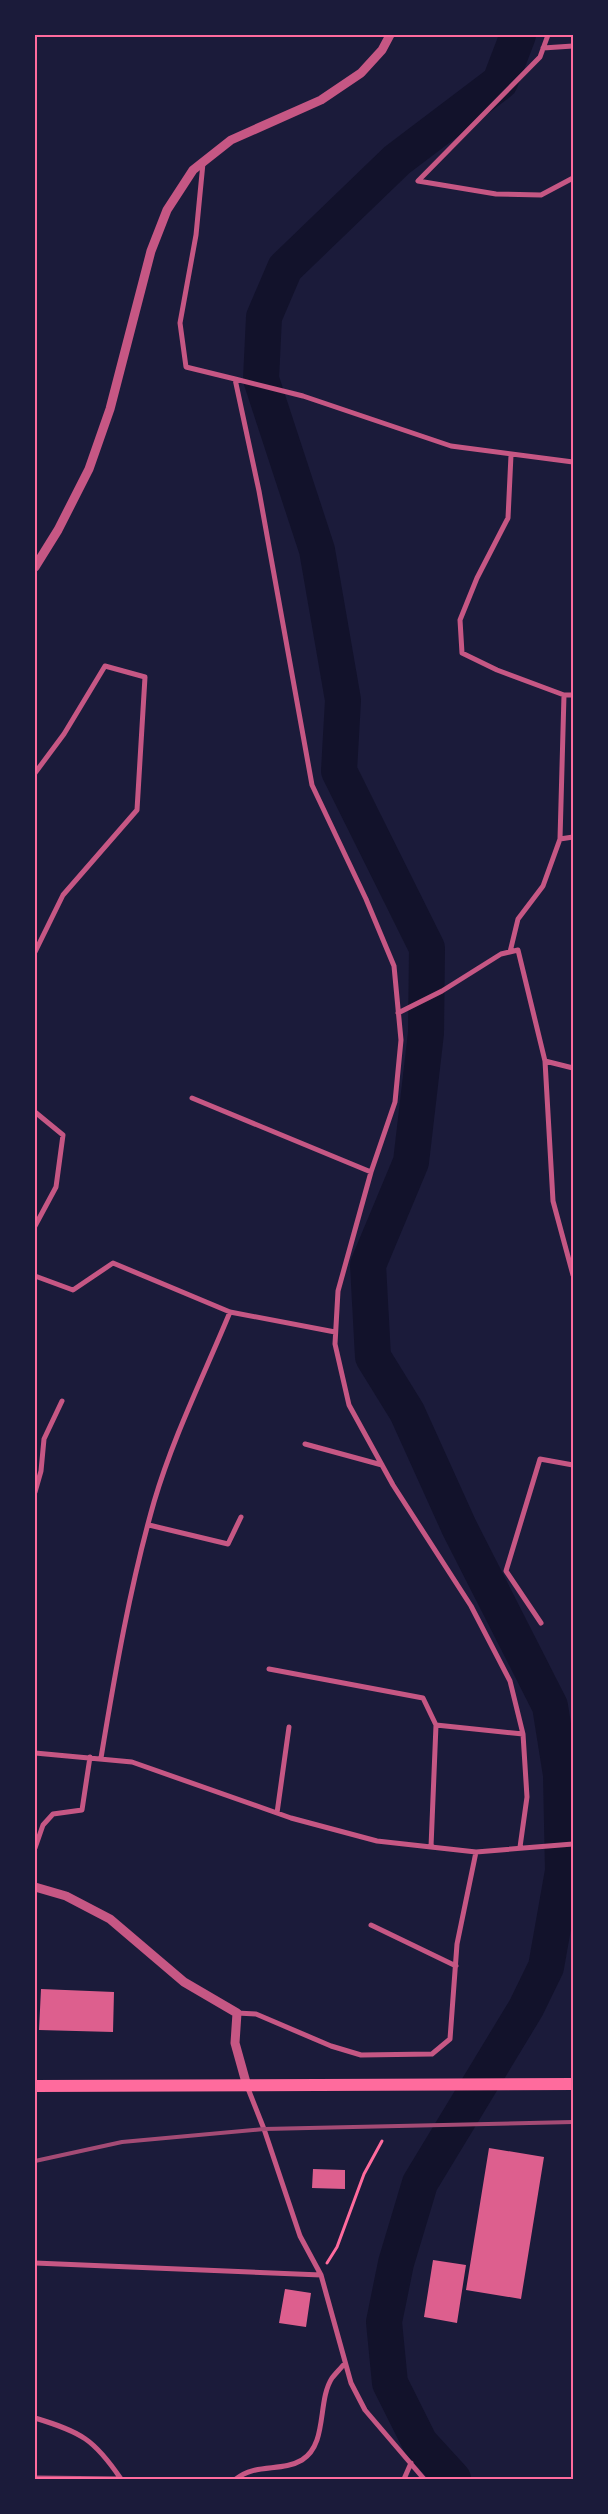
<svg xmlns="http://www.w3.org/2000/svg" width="608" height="2514" viewBox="0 0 608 2514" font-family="'Noto Serif',serif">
  <rect width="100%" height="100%" fill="#1b1b3a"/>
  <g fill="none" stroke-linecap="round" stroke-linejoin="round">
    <path stroke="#12122b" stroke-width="36" d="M453,2479L420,2443L390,2383L384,2322L396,2263L420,2183L526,2008L546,1967L563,1871L561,1775L550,1706L459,1527L407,1412L373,1357L368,1265L411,1162L426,1033L427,948L339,771L343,700L317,550L261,379L264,317L285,268L397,160L500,82L518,35"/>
  </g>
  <path fill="#dd5f8e" d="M41,1989L114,1992L113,2032L39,2030Z
    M489,2148L544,2157L521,2299L466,2290Z
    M313,2169L345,2170V2189L312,2188Z
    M433,2260L466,2265L457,2323L424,2317Z
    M285,2289L311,2293L306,2327L279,2323Z"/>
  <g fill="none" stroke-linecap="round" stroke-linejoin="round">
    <path stroke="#ff6b9d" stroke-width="3" d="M327,2263L337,2247L364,2174L382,2141"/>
    <path stroke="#c65784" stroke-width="5" d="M548,35L540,57L418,181L496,194L541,195L573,178
      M543,48L573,46
      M203,163L196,235L180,323L186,367L235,379L259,491L312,785L366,899L394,966L401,1040L395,1102L371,1172L338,1291L335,1344L349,1405L393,1485L471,1606L510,1681L523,1734L527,1797L520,1847
      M235,379L303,396L451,446L573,462
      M511,455L508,518L477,578L460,620L462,653L497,670L564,695
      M35,773L64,734L105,666L145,677L137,810L63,895L35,952
      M560,839L564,695H573
      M510,952L518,919L543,886L560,839L573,837
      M398,1013L442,991L501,954L518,950L545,1061L553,1201L573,1275
      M545,1061L573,1068
      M192,1098L371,1172
      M35,1112L63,1135L56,1187L35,1226
      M35,1276L73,1290L113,1263L230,1312L335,1332
      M305,1444L382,1465
      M35,1492L41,1471L44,1439L62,1401
      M149,1525L228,1544L241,1517
      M541,1623L506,1571L540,1459L573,1465
      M269,1669L423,1698L436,1725L431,1847
      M436,1725L523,1734
      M35,1753L132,1762L291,1818L377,1841L476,1852L573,1844
      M101,1758C115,1673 130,1586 154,1502C173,1437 204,1375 230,1312
      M277,1813L289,1727
      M35,1848L43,1825L53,1814L82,1810L90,1757
      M371,1925L456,1966
      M237,2013L256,2014L331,2046L361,2055L432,2054L450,2039L457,1944L476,1852
      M247,2086L264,2129L300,2236L321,2275L351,2383L365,2410L424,2479
      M35,2263L321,2275
      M35,2418C81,2432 94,2439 121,2479
      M35,2478L121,2479
      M236,2479C255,2463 282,2472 302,2460C328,2444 317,2401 332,2378C336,2373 341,2368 345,2363
      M404,2479L411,2463"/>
    <path stroke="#c65784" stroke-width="9" d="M35,567L58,530L89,469L110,409L151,251L167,210L193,170L231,140L321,100L361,73L382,50L390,35
      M35,1887L66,1896L110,1919L184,1982L237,2013L235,2043L247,2086"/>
    <path stroke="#ff6b9d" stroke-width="12" d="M35,2086L573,2084"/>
    <path stroke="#a44b75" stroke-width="4" d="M35,2161L122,2142L264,2129L573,2122"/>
  </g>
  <rect width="608" height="2514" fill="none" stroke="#1b1b3a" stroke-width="72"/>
  <rect x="36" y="36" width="536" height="2442" fill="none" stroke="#ff6b9d" stroke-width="2"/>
</svg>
